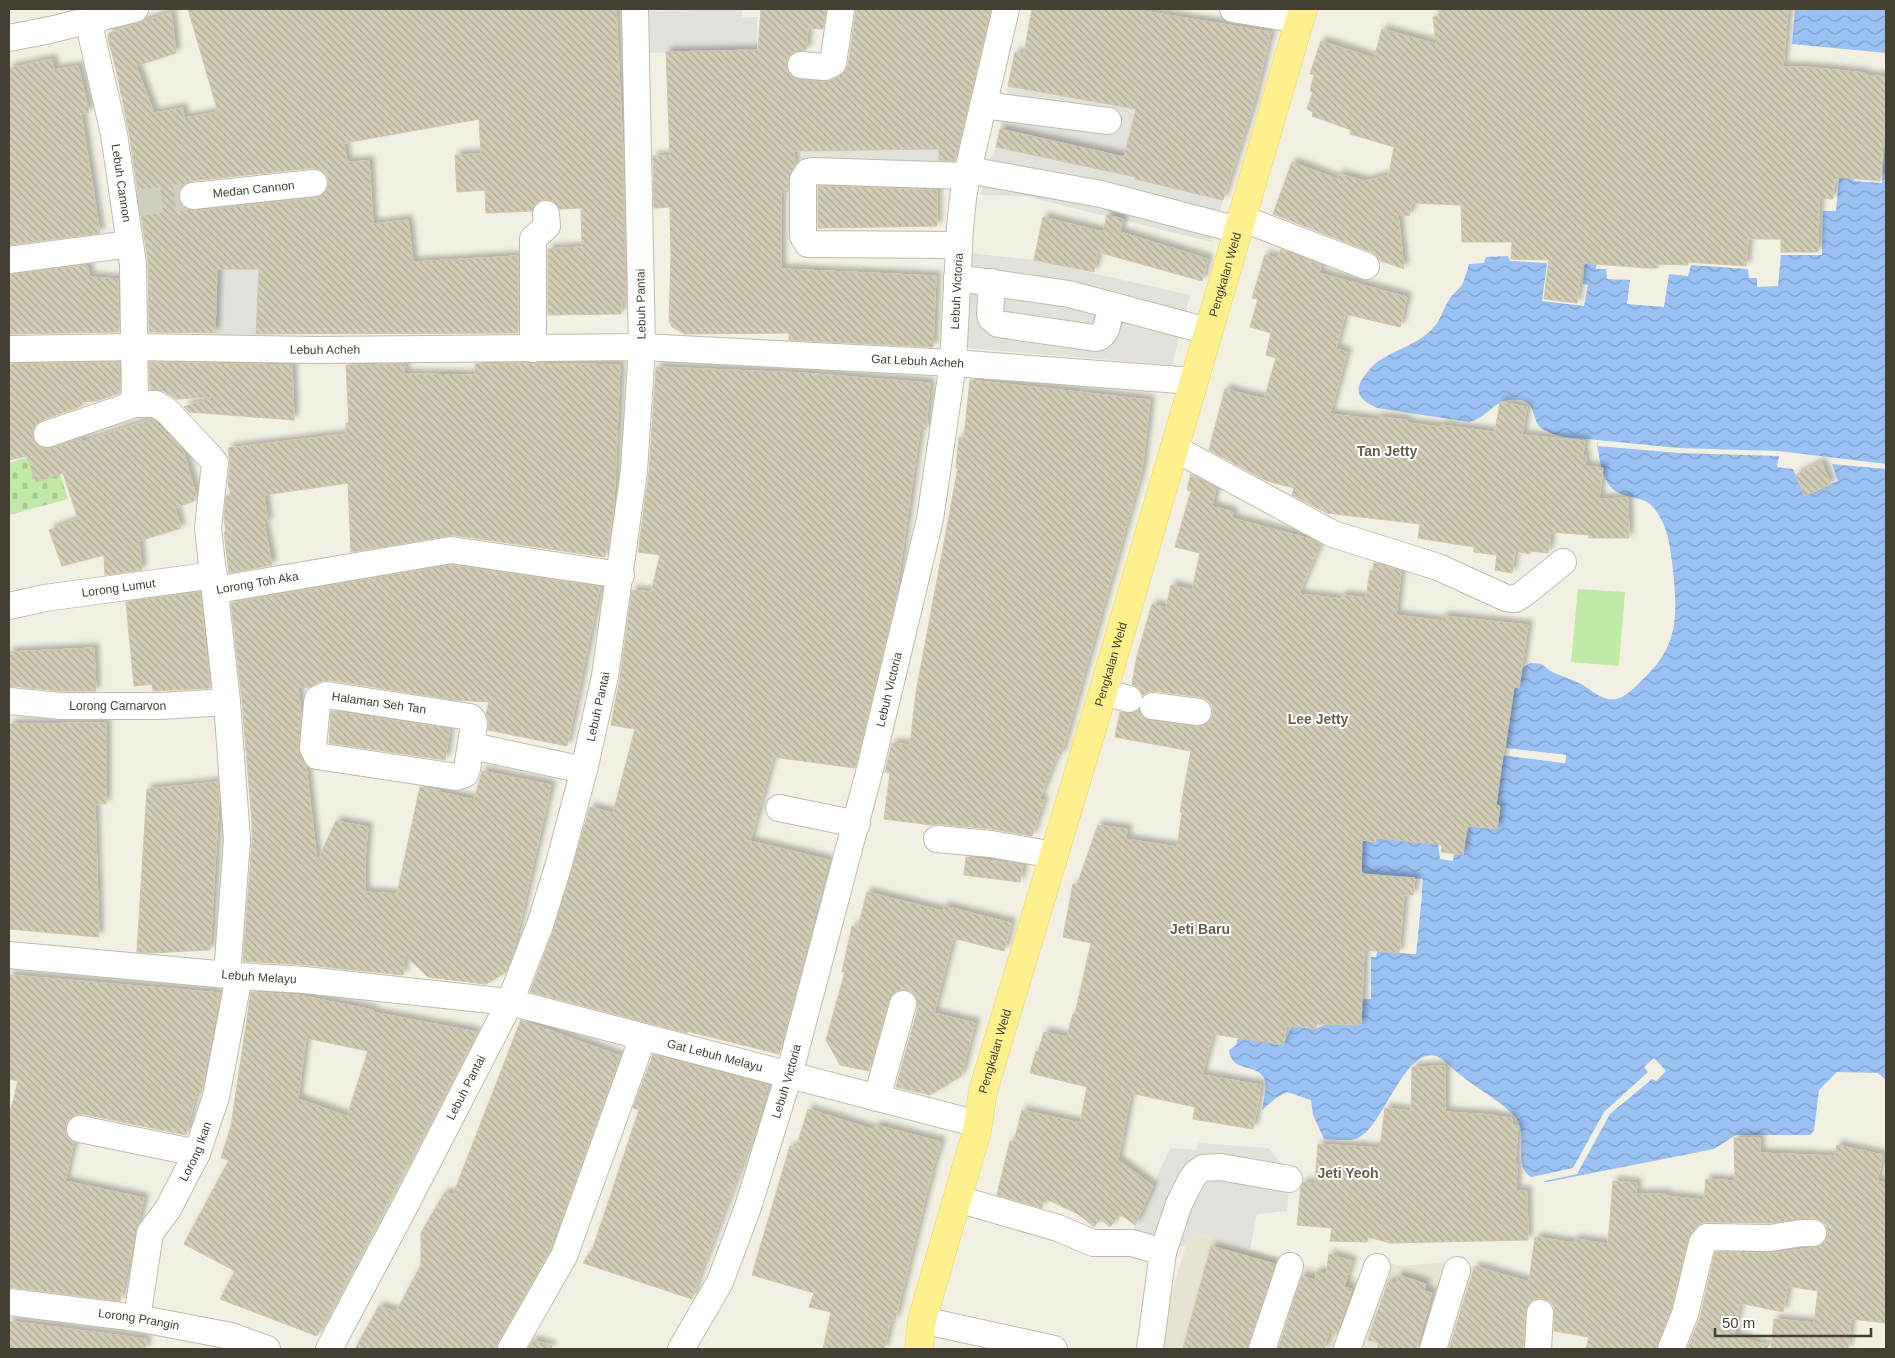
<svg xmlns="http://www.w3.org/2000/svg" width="1895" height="1358" viewBox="0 0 1895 1358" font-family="Arial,sans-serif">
  <defs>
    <pattern id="cemetery-stones" width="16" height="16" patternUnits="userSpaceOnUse" patternTransform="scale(1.25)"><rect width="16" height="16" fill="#c1e9a8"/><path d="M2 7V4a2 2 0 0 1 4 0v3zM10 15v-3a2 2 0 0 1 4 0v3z" fill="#a7c991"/></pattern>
    <pattern id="water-waves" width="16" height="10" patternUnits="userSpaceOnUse" patternTransform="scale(1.25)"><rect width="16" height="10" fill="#9ac1f3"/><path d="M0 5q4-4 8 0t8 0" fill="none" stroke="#7f9ec5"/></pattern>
    <pattern id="building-back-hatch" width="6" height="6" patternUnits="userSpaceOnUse" patternTransform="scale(1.25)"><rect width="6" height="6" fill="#d3cdb7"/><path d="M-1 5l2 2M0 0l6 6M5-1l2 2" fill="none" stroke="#ada895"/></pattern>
    <filter id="shadow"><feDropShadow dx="4.5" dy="-4.5" stdDeviation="2.5" flood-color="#0004"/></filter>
  </defs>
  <rect width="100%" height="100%" fill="#f2f0e2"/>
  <path fill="#e6e3d0" d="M1190,1232L1290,1261L1361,1278L1368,1257L1401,1266L1449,1262L1475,1266L1502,1274L1478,1349H1161L1169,1301Z"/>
  <path fill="url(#cemetery-stones)" d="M28,457L36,482L60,474L68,499L9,515V463Z"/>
  <path fill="#c1e9a8" d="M1578,589L1625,592L1619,666L1571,662Z"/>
  <path fill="#e2e0db" d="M742,9V17H757V50L649,53V11Z
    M1126,71L1143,74L1124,157L1141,161L1135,179L1223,200L1212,242L1024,196L981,195L986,167L996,147L1105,170L1109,153L1000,129L1008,86L1117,106Z
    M939,149V165L954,184L802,186L803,151Z
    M969,253L1035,260L1190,295L1172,365L966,348Z
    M217,269H260L255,337L215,336Z
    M1198,1143L1269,1148L1290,1174L1287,1211L1257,1214L1250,1249L1191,1232L1185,1247L1132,1232L1170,1148L1197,1150Z"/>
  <path fill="url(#water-waves)" d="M1795,9H1886V53L1792,44Z
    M1844,129L1857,147L1854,181L1882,183L1886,131V1080L1878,1073L1837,1072L1819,1090L1814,1131L1810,1135H1736L1714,1149L1547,1182C1509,1177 1526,1150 1520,1126C1518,1118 1512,1113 1506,1108C1488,1093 1468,1083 1451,1067C1447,1063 1442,1058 1436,1056C1404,1047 1384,1126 1358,1138C1349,1142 1334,1139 1324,1139L1313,1115L1311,1100L1287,1092L1276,1098L1262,1110C1263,1102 1268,1086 1264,1078C1256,1063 1231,1073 1229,1050L1236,1045L1239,1035L1283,1045L1292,1026L1316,1029L1326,1024L1361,1025L1362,999H1371V956H1376L1377,951L1416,954L1423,879L1365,874L1361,870H1337L1364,841L1375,842L1380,814L1388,839L1438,844L1440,859L1453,861L1454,854H1463L1469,826L1496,805L1503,755L1565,763L1566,755L1505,748L1514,687L1518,688L1521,669L1530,663C1533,663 1538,663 1541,664C1545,666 1547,669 1550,671C1560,676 1569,678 1579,683C1590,688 1602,702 1616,699C1624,698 1633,689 1638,684C1678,649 1678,620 1673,570C1671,554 1669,533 1661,519C1647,491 1632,503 1614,490C1602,481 1598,454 1597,440C1580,438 1559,439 1544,430C1527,420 1542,396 1508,400C1493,402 1487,418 1469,422L1377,408C1359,400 1352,391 1366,374C1369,370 1372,366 1376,363C1393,350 1414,346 1429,332C1443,319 1440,314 1449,300C1452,294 1458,291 1462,285C1465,279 1467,270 1469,264L1484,263L1486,257L1508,256L1510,261L1547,263L1542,301L1584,306L1588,285L1583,284L1585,259L1599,241L1596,269H1606L1607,279L1630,280L1627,304L1664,307L1669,274L1688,276L1691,265L1748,269L1749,278H1757V287L1778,286L1781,255H1822L1823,211H1836Z"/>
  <path fill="#f2f0e2" d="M1597,440L1678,448L1779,451L1886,464V469L1832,464L1838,481L1805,496L1793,469L1777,467L1779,456L1679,453L1598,446Z
    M1503,748L1566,755L1565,763L1500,755L1503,753L1563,760V758L1505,750Z
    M1420,894H1422L1416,954L1399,953V951H1414Z
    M1374,951H1377L1376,957H1371V999H1362V997H1368V956L1370,954H1374Z
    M1654,1058L1666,1071L1656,1081L1652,1079L1610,1114L1577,1174L1536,1183L1527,1178L1573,1168L1604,1112L1648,1072L1644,1067Z"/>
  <path fill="url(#building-back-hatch)" stroke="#cfc6aa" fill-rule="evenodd" filter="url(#shadow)" d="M188,9H616L623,152L626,300H622L621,314L548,315V249L582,247L581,208L560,209L553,201L545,199L537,202L532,211L486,213L485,190L457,192L455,155L481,154L479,119L344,143L347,162L369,161L373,224L408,220L413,262L518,256V333L256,334L259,269H217L215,333L149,332L148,262L129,132L116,69L108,38L109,33L171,12L176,53L136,66L154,113L183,108L184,118L218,112ZM312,168L320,170L326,175L329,181L327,189L322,195L316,198L195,211L187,209L181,204L178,198L180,190L185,184L191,181Z
    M761,9H826L823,29L808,28L806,50L794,52L788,57L786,64L788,72L793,78L800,80L824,82L832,80L845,71L848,65L856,9H991L957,152H955V161L939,160V149L794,151L795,165L788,179V192H781V269L936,276L933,347L789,340V333L685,334L672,327L669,321L671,257L670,207L654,208L653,156H670L666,52L758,50Z
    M1032,9H1130L1271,32L1254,102L1223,200L1135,179L1136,177L996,147L1000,129L1124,157L1136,109L1008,86L1015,52L1024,54Z
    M1438,9H1788L1783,67H1805L1865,73L1864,75L1886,77V105L1880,181L1837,177L1836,183H1834L1833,199L1819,198L1818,252H1781V239H1748L1746,266L1688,262V265L1658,264V268H1647L1582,263L1577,303L1544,299L1549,260L1511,259L1512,242H1462L1461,205L1412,203L1409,216L1398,214L1404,269L1379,260L1371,252L1273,214L1292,162L1337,179L1339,174L1365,181L1389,175L1394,147L1350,134L1351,130L1312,116L1313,112L1307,109L1313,92L1310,91L1314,75L1310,74L1321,41L1374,58L1382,29L1436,44L1433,17L1439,16Z
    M52,59L54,70L78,66L89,112L81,114L100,233L9,245V68Z
    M818,186L937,190V226L818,228Z
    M1107,215L1123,219L1120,232L1208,259L1202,281L1098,252L1094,272L1034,260L1043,217L1103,232Z
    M1281,249L1321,265L1319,273L1407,297L1400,327L1345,314L1336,349L1347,352L1330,414L1379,420V417L1407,420V423L1441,427V425L1493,432L1495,431L1500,402L1527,407L1522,435L1585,441L1583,455L1586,456L1585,466L1603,468L1599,499L1628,498L1629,538H1589V535L1551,532L1548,553L1530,551V554L1515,551L1512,573L1495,570L1497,555L1474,552V547L1418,538L1420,524L1327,513L1292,495L1294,488L1267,481L1209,450L1225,389L1264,399L1276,358L1266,355L1271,333L1250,327L1258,299L1252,298L1265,255L1277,258Z
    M87,265L90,277L118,279L119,332L9,334V275Z
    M119,362L120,393L96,401L82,402V406L42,420L36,424L32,431L33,439L37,445L44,449L51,448L81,438V442L152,419L157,423L183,450L196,495V500L175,508L181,528L139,541L142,570L105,575L104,555L62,566L49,530L78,519L63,473L36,482L27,456L9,460V364Z
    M149,362L292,365L294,420L189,412L184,407L213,397L176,399L164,391L150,389Z
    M522,363L620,365L614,504L608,546L606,547L605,557L453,535L351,552L348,483L264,495L268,522L264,523L272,565L229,573L224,532L226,531L224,519L226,496H231L228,483L230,465L228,448L346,434V423H349L346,365L405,364L404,374L475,375V364Z
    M656,367L802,373L930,383L926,430L920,429L895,602L855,768L773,757L750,841L829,860L779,1054L687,1031V1033L530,992L554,929L590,807L613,813L635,729L611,725L620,678L632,590L651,592L660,555L638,552L649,472Z
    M970,380L1150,400L1142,470L1061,755H1057L1039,800H1044L1032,836L992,829L938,824L931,825L884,819L890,773L885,772L892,743L910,745L916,693L958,468H956L959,437H964Z
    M1821,462L1831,484L1805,496L1795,475Z
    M1191,474L1216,488L1212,506L1233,512L1232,518L1310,539L1320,544L1299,594L1342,599V595L1366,598L1370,570L1373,571L1374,563L1401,571L1396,615L1442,621L1443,616L1528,625L1519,688L1514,687L1505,748H1504L1496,805L1500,806L1497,829L1466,826L1463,855L1441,852L1442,845L1376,838V842L1362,840L1361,874L1415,878L1413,895H1404L1399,953L1364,950L1361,1025L1317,1024L1316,1029L1287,1025L1283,1045L1213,1034L1202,1075L1261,1085L1253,1129L1193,1119L1195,1107L1131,1093L1118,1160L1153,1186L1135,1225L1120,1214L1110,1227L1100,1219L1094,1227L1078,1214L1044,1198L1042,1208L997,1195L1010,1141L1014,1142L1022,1110L1080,1123L1087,1087L1030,1073L1036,1051L1038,1052L1044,1032L1067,1037L1073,1014H1075L1091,943L1063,937L1073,884L1077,885L1098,825L1127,829L1126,839L1177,847L1182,813L1180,812L1191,751L1115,737L1120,712L1132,714L1139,710L1144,718L1151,721L1197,727L1204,726L1210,722L1213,714L1212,706L1208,700L1200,697L1155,691L1148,692L1143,695L1139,688L1132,684L1137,656L1152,604L1166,608L1171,585L1192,590L1200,553L1175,547L1191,491L1187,490Z
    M451,565L600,587L567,746L488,730L489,722L486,714L489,702L455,700L329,680L321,681L309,688L298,687L301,715L298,747L300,755L306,766L317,862L336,821L368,827L365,858V892L397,894L420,787L440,790V792L474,800L482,771L551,785L513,953L506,972L486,984L428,977L405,955L403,975L306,965L243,961L252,841V822L242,701L231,603Z
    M200,592L210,688L153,691L152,684L134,686L126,602Z
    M94,648L96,691H62L9,686V652Z
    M331,711L450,729L445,760L329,743Z
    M106,723V804H95L99,937L9,929V724Z
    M218,782L219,798L210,950L149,953L137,952L147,789Z
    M966,857L1023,865L1020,882L964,875Z
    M867,892L943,911L944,906L1011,923L1004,951L953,938L934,1013L975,1023L961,1076L930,1095L896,1087L918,1008L917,1000L913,993L907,990H899L892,994L889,1000L869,1071L840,1065L826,1040L845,972H842L852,926L858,927Z
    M9,975L220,993L201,1093H196L186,1135L83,1114L75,1115L69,1119L65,1126L66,1134L74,1142L65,1181L144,1198L120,1301L9,1287V1117L18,1081L9,1079Z
    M251,992L298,995L373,1010L372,1012L477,1032L317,1336L220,1299L235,1271L184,1244L229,1160L221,1158L231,1126ZM306,1038L368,1051L347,1116L298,1099Z
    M521,1020L620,1056L561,1221L559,1220L550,1250L498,1342L496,1349H355L379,1306L396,1312L421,1265V1233L445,1192L453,1195Z
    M653,1055L768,1085L755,1130L700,1274L692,1299L583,1263L593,1248L639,1110L633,1108Z
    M1445,1066V1112L1494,1115V1116L1512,1118V1125L1518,1126L1515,1163H1517L1516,1191H1527L1528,1240L1390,1243L1368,1237L1367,1242L1330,1241L1332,1228L1297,1225L1301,1187L1303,1182L1315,1184L1318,1144L1380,1148L1385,1108L1411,1111L1412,1067Z
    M808,1109L874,1130L876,1125L941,1142L932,1171L895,1320H891L884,1349H823L831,1312L809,1307L814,1293L752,1275L790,1146L796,1148Z
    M1734,1138H1760V1153L1835,1156L1837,1145L1883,1155L1877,1181L1886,1183V1276L1883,1295H1886V1323L1851,1319L1848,1349H1771L1774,1319L1814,1323L1818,1291L1788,1286L1783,1312L1740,1303L1734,1335L1768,1346L1767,1349H1687L1700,1318L1715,1252L1770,1253L1813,1248L1820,1246L1826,1241L1828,1233L1826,1225L1820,1220L1813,1218L1769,1223L1707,1222L1701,1223L1696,1227L1688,1239L1671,1309L1656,1349H1586L1589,1337L1554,1331V1307L1549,1301L1540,1298L1533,1300L1527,1305L1525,1312L1523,1349H1449L1475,1266L1529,1282L1535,1237L1574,1243L1575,1239L1608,1244L1613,1181L1637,1183L1636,1194H1666V1196L1704,1200L1706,1179L1735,1181Z
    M1211,1246L1275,1264L1247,1349H1183Z
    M1329,1254L1352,1261L1344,1287L1352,1289L1337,1334L1329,1332L1324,1349H1278L1302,1276L1315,1280L1317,1271L1326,1274Z
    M1398,1275L1426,1284L1424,1291L1432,1293L1421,1333L1416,1349H1377L1379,1343L1368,1340L1388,1282L1396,1284Z
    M9,1321L146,1339V1349H9Z
    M533,1340L552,1346L551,1349H528Z"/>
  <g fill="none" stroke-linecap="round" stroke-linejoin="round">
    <path stroke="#cfcdbf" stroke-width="26" stroke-dasharray="26 13" stroke-linecap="butt" d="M136,203L193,196"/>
    <defs>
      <g id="minor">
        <path id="s1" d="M89,9L93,20L91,33L114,134L133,264L135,404"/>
        <path d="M1233,9L1300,20"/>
        <path d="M9,38L50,30L135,9"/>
        <path d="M801,65L825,67L833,63L841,9"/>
        <path d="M983,105L1108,121"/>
        <path d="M968,170L1101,194L1238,230"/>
        <path id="s2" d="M193,196L314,183"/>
        <path d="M1241,218L1366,266"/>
        <path d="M959,245L808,244L803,236V180L808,172L813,171L967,176"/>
        <path d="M9,260L130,244"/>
        <path d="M957,278L1069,294L1208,331"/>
        <path d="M992,282L990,314L991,318L998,324L1095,338C1109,336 1108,317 1111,305"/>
        <path id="s3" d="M9,349L135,347L317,350L642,347L953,363L1193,381"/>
        <path d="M533,349V239L547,226L546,214"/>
        <path d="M47,434L135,404H156L167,411L211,458L215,463L208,528L227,702L237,840L227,975"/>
        <path d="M1174,448L1333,534L1438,567L1506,598L1515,599L1522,595L1563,562"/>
        <path id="s4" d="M216,590L451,550L621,575"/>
        <path id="s5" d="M9,606L45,598L214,575"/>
        <path d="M1103,692L1129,699"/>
        <path d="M327,695L470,717L473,720L474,725L467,769L465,774L456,777L317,756L313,748L317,703L318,699Z"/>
        <path id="s6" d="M9,701L61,706H160L227,702"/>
        <path d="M1153,706L1198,712"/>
        <path d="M472,746L584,770"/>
        <path d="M779,808L857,824"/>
        <path d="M937,839L991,844L1054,855"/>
        <path id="s7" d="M9,955L239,976L305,980L510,1002L978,1124"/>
        <path d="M877,1098L903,1004"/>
        <path d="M80,1129L197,1153"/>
        <path d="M958,1199L1058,1228L1093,1243H1132L1163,1252"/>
        <path id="s8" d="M9,1302L137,1318L231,1336L267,1349"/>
        <path id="s9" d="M137,1318L150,1233L168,1209L197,1153L216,1097L239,976"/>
        <path d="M922,1320L1054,1349"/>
        <path id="s10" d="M329,1349L407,1202L510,1002L540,925L558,867L584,770L605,676L634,471L642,347L635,9"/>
        <path d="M511,1349L564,1256L643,1037"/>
        <path id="s11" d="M681,1349L720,1282L748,1207L789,1075L870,769L930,519L953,363L960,229L963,198L968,170L1006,9"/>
        <path d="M1150,1349L1163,1252L1179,1204L1191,1180L1196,1173L1203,1168L1220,1167L1289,1179"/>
        <path d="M1262,1349L1290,1266"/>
        <path d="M1347,1349L1377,1267"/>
        <path d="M1433,1349L1457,1270"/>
        <path d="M1538,1349L1540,1313"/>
        <path d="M1671,1349L1685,1314L1702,1243L1707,1237L1770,1238L1802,1233H1813"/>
      </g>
      <g id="major">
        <path id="s12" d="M919,1349L922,1320L977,1131L983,1091L1103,692L1303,9"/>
      </g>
    </defs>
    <use href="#minor" stroke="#c0bca7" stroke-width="28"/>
    <use href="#major" stroke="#e8d35a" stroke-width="29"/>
    <use href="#minor" stroke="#fff" stroke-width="26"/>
    <use href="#major" stroke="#fff08e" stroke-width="28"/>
  </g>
  <g text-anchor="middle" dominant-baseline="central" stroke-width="4" stroke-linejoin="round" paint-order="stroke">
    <g font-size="12" fill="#433f32" stroke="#fff">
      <text stroke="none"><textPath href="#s1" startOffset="178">Lebuh Cannon</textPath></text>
      <text stroke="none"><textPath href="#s2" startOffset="61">Medan Cannon</textPath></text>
      <text stroke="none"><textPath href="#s12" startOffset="1118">Pengkalan Weld</textPath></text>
      <text stroke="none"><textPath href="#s11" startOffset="1099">Lebuh Victoria</textPath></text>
      <text transform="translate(641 304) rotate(-91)">Lebuh Pantai</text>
      <text stroke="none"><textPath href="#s3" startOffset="316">Lebuh Acheh</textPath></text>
      <text stroke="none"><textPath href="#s3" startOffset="909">Gat Lebuh Acheh</textPath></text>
      <text stroke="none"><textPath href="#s4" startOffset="42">Lorong Toh Aka</textPath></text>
      <text stroke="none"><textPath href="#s5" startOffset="111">Lorong Lumut</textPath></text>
      <text stroke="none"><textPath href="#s12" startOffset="712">Pengkalan Weld</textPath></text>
      <text stroke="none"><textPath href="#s11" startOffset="694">Lebuh Victoria</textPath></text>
      <text transform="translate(379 703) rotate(8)">Halaman Seh Tan</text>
      <text stroke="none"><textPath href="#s6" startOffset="109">Lorong Carnarvon</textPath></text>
      <text stroke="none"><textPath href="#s10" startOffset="700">Lebuh Pantai</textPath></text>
      <text stroke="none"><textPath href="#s7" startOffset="251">Lebuh Melayu</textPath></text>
      <text stroke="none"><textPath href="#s12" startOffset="308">Pengkalan Weld</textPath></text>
      <text stroke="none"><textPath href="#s7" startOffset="715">Gat Lebuh Melayu</textPath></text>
      <text stroke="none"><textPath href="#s11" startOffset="289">Lebuh Victoria</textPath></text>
      <text stroke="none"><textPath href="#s10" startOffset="295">Lebuh Pantai</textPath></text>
      <text stroke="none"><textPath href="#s9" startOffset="180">Lorong Ikan</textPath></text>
      <text stroke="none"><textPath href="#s8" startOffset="131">Lorong Prangin</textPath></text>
    </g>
    <g font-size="14" font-weight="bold" fill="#675f49" stroke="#fff">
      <text x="1387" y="451">Tan Jetty</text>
      <text x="1318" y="719">Lee Jetty</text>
      <text x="1200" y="929">Jeti Baru</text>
      <text x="1348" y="1173">Jeti Yeoh</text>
    </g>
  </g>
  <rect width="1895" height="1358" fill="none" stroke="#433f32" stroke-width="20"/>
  <path d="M1715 1328v8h156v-8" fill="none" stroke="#433f32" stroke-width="2.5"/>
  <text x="1722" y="1328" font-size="15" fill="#433f32" stroke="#ffffff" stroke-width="4" paint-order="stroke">50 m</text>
</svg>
